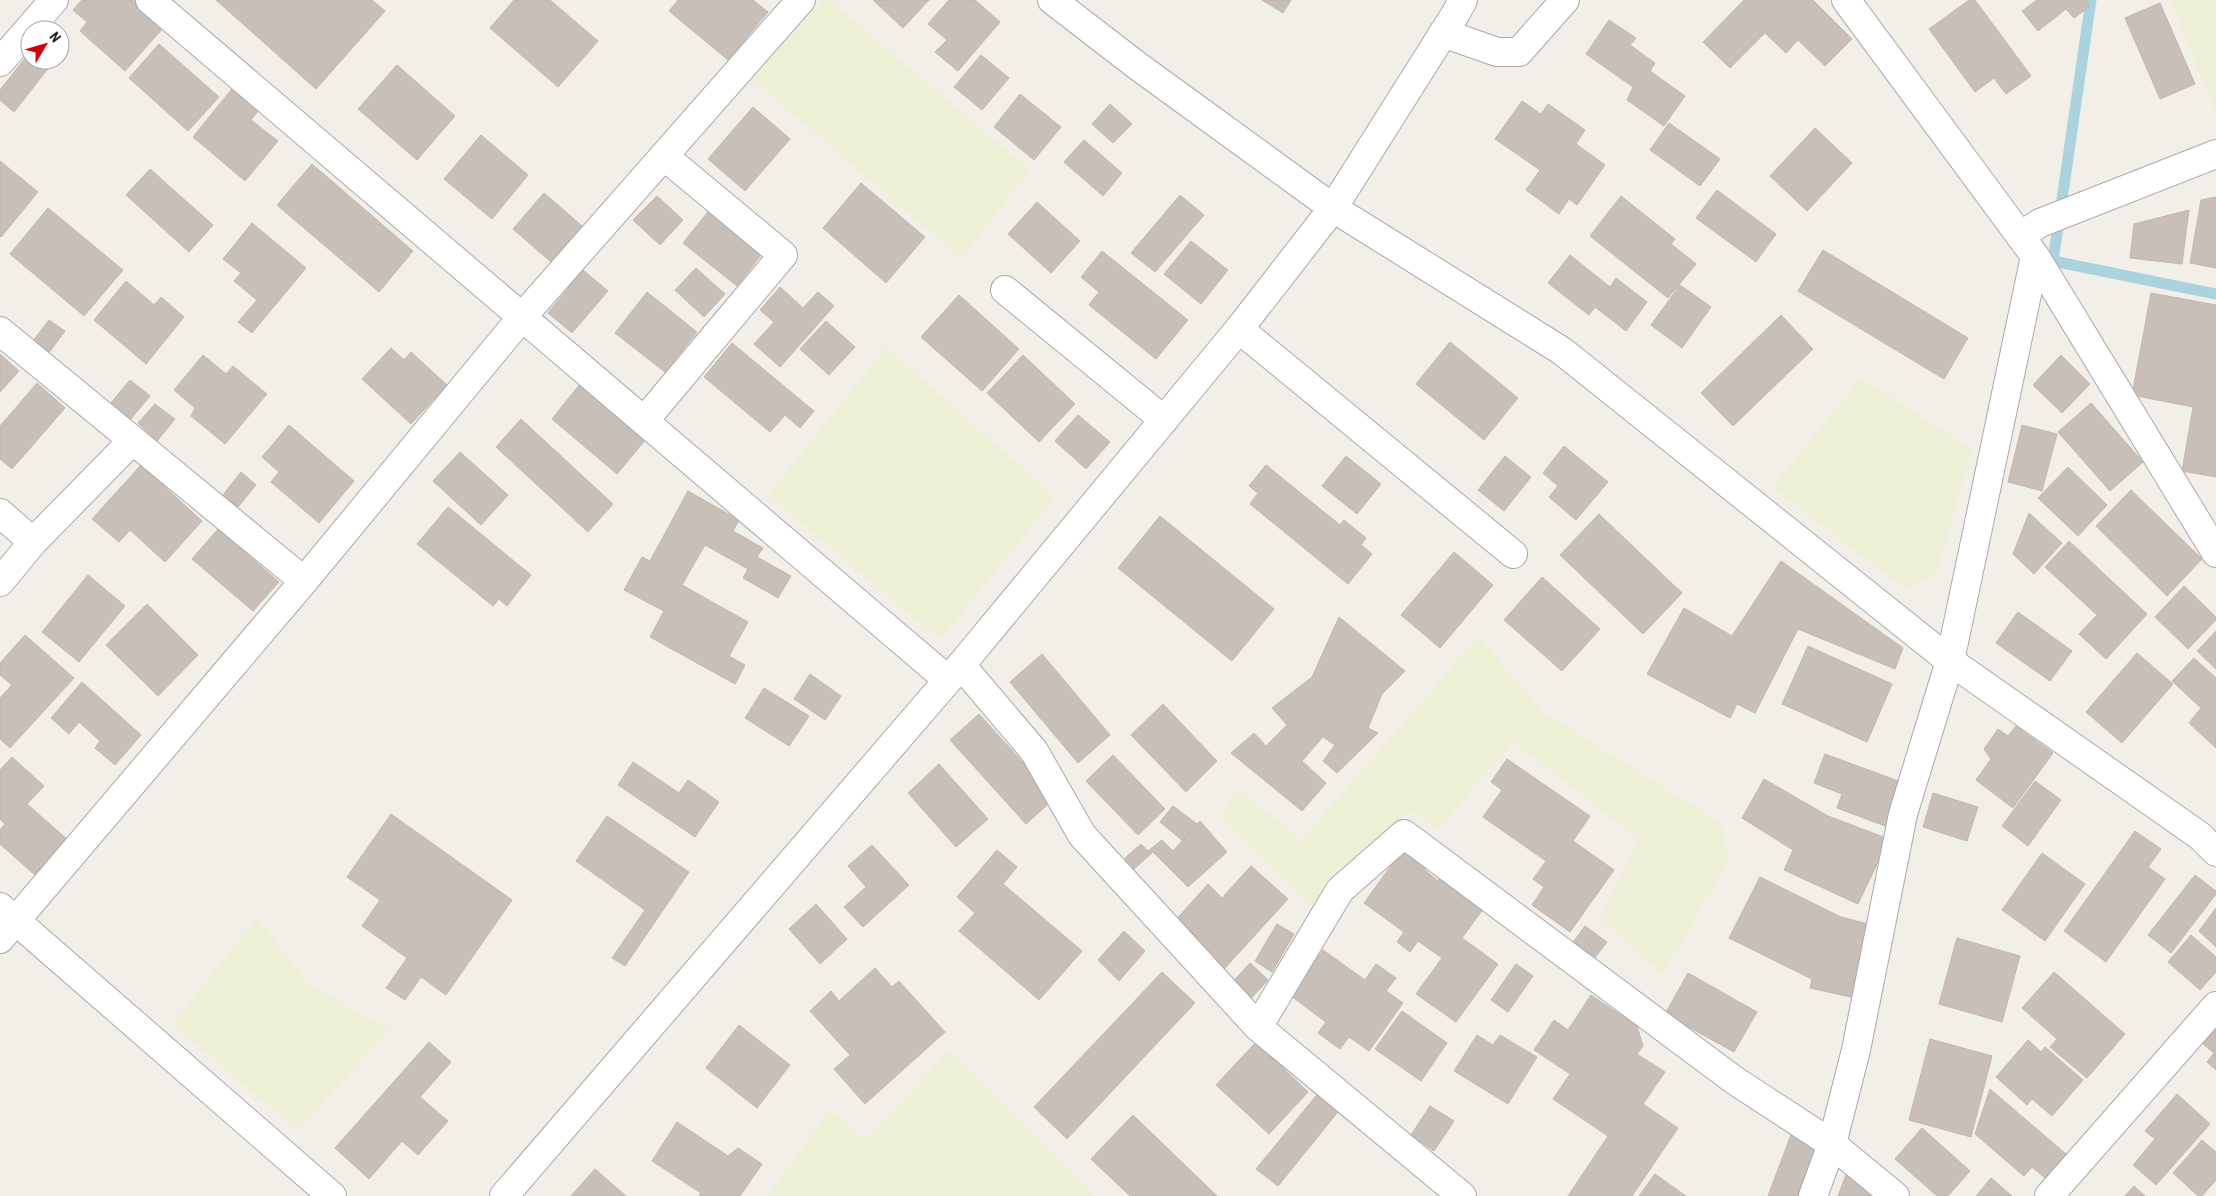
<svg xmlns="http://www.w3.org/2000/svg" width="2216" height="1196" viewBox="0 0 2216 1196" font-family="'Roboto Condensed',sans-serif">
  <rect width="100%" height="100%" fill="#f2efe9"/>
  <path fill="#eef0d5" d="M824,0H829L1030,170L961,259L751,78Z
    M2170,0H2216V113Z
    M886,347L1055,497L940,640L768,495Z
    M1861,378L1972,449L1937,573L1906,590L1772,487Z
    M1479,636L1543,712L1721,823L1729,859L1663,975L1600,919L1639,840L1514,742L1438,829L1410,811L1328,878L1312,906L1221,819L1238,788L1301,840Z
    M257,918L310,985L389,1029L298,1131L172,1024Z
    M949,1051L1095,1196H767L830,1110L865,1141Z"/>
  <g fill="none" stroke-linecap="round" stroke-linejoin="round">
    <path stroke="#aad3df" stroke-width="11" d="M2091,0L2053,261L2216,294"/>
  </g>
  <path fill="#c7bfb8" stroke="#c4b6ab" d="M82,0H133L164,27L125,71L80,31L87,22L73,10Z
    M216,0H372L385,11L316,89Z
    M514,0H550L598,41L558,87L490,28Z
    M678,0H753L768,12L728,60L669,11Z
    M873,0H929L903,28Z
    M949,0H975L1000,22L958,71L935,52L947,40L928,24Z
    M1262,0H1291L1283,13Z
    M1744,0H1813L1852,39L1825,66L1798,40L1786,53L1765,33L1730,68L1703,42Z
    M1969,0H1975L2031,76L2006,94L1994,78L1975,92L1929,29Z
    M2037,0H2085L2090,6L2074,18L2066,9L2038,31L2022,11Z
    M2160,3L2195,84L2160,99L2125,18Z
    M1609,20L1636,38L1630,45L1655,63L1650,71L1685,96L1664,126L1627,100L1633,87L1586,54Z
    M159,44L219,97L188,131L129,78Z
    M30,52V60H42L50,66L14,112L0,100V90Z
    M981,55L1009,78L982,110L954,87Z
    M397,65L455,116L417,160L358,109Z
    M235,85L262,106L251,120L278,141L245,181L193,137Z
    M1020,94L1061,127L1034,160L994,127Z
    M1522,101L1541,114L1548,104L1585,130L1576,144L1605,165L1577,205L1569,199L1559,214L1526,190L1540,170L1495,139Z
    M1110,104L1132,124L1113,143L1092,124Z
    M753,107L790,139L745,191L708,159Z
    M1669,123L1720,159L1700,186L1650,150Z
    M1815,128L1852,163L1807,211L1770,176Z
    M481,135L528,175L492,219L444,179Z
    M1084,140L1122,173L1103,196L1064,162Z
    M0,161L38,192L1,237L0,236Z
    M312,164L413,251L379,292L277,205Z
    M150,169L213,225L189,252L126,195Z
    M861,183L925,237L886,283L823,228Z
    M1717,190L1776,234L1756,262L1696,218Z
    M544,193L582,226L551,262L513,229Z
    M1180,195L1204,215L1155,272L1131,253Z
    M657,196L683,220L660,245L633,220Z
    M1621,196L1675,239L1671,244L1696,264L1668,298L1590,236Z
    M2216,197V268L2190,263L2201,200Z
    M1037,202L1080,241L1051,273L1008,234Z
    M48,208L123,270L84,316L10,254Z
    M711,208L764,251L737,286L683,243Z
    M2189,210L2182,264L2130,258L2134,224Z
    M252,223L306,268L252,333L238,322L257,300L234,281L241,273L223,259Z
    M1191,241L1228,270L1201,304L1164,274Z
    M1823,250L1968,338L1944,379L1798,291Z
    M1102,251L1188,320L1156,359L1089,305L1099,292L1081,277Z
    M1570,255L1610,287L1616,278L1647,302L1626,331L1595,307L1589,315L1548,283Z
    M696,268L725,294L704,317L675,290Z
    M583,270L608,291L572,333L548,313Z
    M126,281L154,305L161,297L184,317L146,364L94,320Z
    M1680,285L1711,307L1682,348L1651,325Z
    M780,287L803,308L818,292L834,306L780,367L754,344L774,322L760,310Z
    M647,292L697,332L665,372L615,333Z
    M2151,293L2216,305V477L2182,471L2193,407L2132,395Z
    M959,295L1019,349L982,391L921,337Z
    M1781,315L1813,349L1733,426L1701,393Z
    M49,320L65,331L48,354L32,342Z
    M826,321L855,347L829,375L800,349Z
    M1450,342L1518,398L1484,440L1416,384Z
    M732,343L814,411L800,428L785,415L770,432L704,377Z
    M391,348L404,360L411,352L447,385L411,424L362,379Z
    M0,354L19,371L0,392Z
    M203,355L226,374L233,366L267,394L225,444L191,416L195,408L174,390Z
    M1023,355L1075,404L1039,442L987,393Z
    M2061,355L2090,384L2062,413L2033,385Z
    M584,379L650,434L617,474L552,419Z
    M130,380L150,396L130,420L110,404Z
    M37,383L65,408L12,469L0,459V426Z
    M2091,403L2143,462L2110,491L2058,432Z
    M155,404L175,419L157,441L138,423Z
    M1078,415L1110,442L1086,469L1055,441Z
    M521,419L613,504L588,532L496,447Z
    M289,425L354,481L319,523L271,482L279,472L262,457Z
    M2022,425L2057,434L2042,491L2008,482Z
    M1564,446L1608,482L1576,520L1549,497L1558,486L1543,473Z
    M460,452L508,495L481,525L433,481Z
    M1346,456L1381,484L1357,514L1322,486Z
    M1505,456L1531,477L1504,511L1478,490Z
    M141,465L202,521L165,562L130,530L119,542L92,519Z
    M1266,465L1340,525L1344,520L1366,538L1361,545L1372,554L1348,584L1250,504L1258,493L1249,486Z
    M2068,467L2107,505L2078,536L2038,498Z
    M241,472L256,485L238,507L223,495Z
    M2131,490L2202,559L2167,596L2096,526Z
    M688,491L739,520L733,531L763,548L757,557L791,576L778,598L743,578L748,569L705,545L682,585L748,622L729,656L745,665L735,684L650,637L664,611L624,590L642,557L650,561Z
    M448,507L531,575L507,606L499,599L493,606L417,544Z
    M2029,513L2062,543L2034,574L2013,554Z
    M1599,514L1682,593L1643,634L1560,555Z
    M1160,516L1274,609L1232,661L1118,568Z
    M218,529L279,582L253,611L192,559Z
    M2069,541L2147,614L2106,659L2079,634L2097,615L2045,567Z
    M1454,552L1493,585L1440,648L1401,615Z
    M1781,561L1903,648L1895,669L1798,629L1755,713L1737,704L1730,718L1647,674L1684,608L1732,636Z
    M88,575L125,606L79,662L42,632Z
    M1542,577L1600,629L1562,671L1504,620Z
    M2184,586L2216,617V620L2188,649L2155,617Z
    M147,604L198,655L158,696L106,645Z
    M2018,612L2072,651L2050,681L1996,643Z
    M1339,617L1405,671L1382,694L1368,728L1378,733L1337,773L1323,761L1335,745L1323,737L1302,761L1326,783L1302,811L1231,753L1254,733L1266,746L1287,725L1272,708L1312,677Z
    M2216,631V669L2197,651Z
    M25,635L74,678L10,748L0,739V698L12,685L0,675V663Z
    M1808,646L1892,684L1867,742L1782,704Z
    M2137,653L2173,684L2122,743L2086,712Z
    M1042,654L1110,735L1078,763L1010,682Z
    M2194,658L2216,678V748L2189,723L2201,708L2172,681Z
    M810,674L841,696L825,720L794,699Z
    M82,682L141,735L115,765L95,748L100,741L79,722L69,734L51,718Z
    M764,688L809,716L789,746L745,718Z
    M1163,704L1217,761L1186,792L1131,735Z
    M979,714L1055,798L1026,824L950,740Z
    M2016,726L2053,753L2013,808L1976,780L1991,759L1984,749L1998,729L2008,736Z
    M1825,754L1901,782L1885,826L1837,808L1842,794L1814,783Z
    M1113,755L1165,809L1138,835L1086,781Z
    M12,757L44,786L27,804L68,840L36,876L0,844V830L5,824L0,819V770Z
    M1507,759L1590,816L1573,841L1614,870L1570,932L1532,905L1544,887L1533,879L1546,861L1483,817L1502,790L1491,782Z
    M633,762L679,793L688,780L719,802L695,837L618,785Z
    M939,764L988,819L956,847L908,793Z
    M1764,779L1828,816L1889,839L1858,904L1784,870L1793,850L1742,818Z
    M2035,781L2061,800L2028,846L2002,826Z
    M1933,793L1978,807L1967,841L1923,827Z
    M1173,806L1197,824L1183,841L1160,822Z
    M391,814L512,900L446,995L421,977L405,1000L386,988L407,958L362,926L380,900L347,877Z
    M607,816L689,872L625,966L612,958L645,910L576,861Z
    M1200,821L1227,852L1188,887L1153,852L1134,869L1125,858L1141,844L1148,851L1162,840L1173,851Z
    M2135,831L2161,849L2148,867L2165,879L2106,962L2064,931Z
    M872,845L909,885L863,927L844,907L866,887L848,866Z
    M1406,845L1431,864L1424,869L1438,881L1441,872L1486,905L1462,938L1498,964L1456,1022L1416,994L1442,958L1418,941L1410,952L1397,942L1404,932L1364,903Z
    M997,850L1017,867L1003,884L1082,951L1039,1000L959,931L975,913L957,897Z
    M2042,853L2085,884L2045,941L2002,910Z
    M1251,866L1288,899L1224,969L1174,922L1208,884L1222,898Z
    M2195,875L2216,891V894L2171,953L2148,935Z
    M1760,877L1841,917L1872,925L1855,998L1810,988L1812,979L1729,938Z
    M816,904L847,939L820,964L789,929Z
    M2216,908V947L2199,931Z
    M1277,924L1294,934L1272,972L1255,961Z
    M1585,926L1607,942L1590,964L1569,948Z
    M1124,931L1145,951L1119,981L1098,960Z
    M2191,935L2216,957V972L2200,990L2168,962Z
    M1957,938L2020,956L2002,1022L1939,1004Z
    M1323,950L1365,980L1376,964L1396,978L1386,991L1403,1003L1369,1051L1349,1037L1340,1049L1318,1033L1326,1022L1291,996Z
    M1250,963L1268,980L1247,1003L1229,986Z
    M1516,964L1533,976L1508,1012L1491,1000Z
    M875,968L892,987L899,981L945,1032L865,1104L834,1069L850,1055L810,1011L831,991L839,1001Z
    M1162,972L1195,1003L1067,1139L1034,1107Z
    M2054,972L2125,1034L2087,1078L2050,1047L2057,1039L2022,1008Z
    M1688,973L1757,1012L1734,1052L1665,1014Z
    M1591,995L1637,1026L1643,1046L1637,1054L1665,1072L1643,1104L1678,1128L1632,1196H1568L1608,1136L1553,1099L1570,1074L1534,1050L1554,1020L1568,1030Z
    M1402,1011L1447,1043L1421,1081L1375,1049Z
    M739,1025L790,1065L757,1108L706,1068Z
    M2216,1029V1070L2207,1062L2214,1053L2203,1044Z
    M1477,1035L1493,1045L1500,1035L1537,1057L1508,1104L1454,1071Z
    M1930,1039L1992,1056L1971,1137L1909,1120Z
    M2028,1040L2041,1052L2045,1047L2083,1080L2052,1116L2032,1099L2027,1105L1996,1077Z
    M429,1042L451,1062L420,1097L448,1121L418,1155L402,1141L369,1179L335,1148Z
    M1256,1042L1308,1092L1269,1134L1216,1085Z
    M1990,1089L2066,1154L2045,1178L2032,1167L2024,1176L1975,1134Z
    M1320,1091L1341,1108L1278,1186L1256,1169Z
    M2177,1094L2210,1124L2156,1185L2133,1165L2155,1139L2145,1131Z
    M1430,1106L1454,1121L1434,1151L1411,1135Z
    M1133,1115L1217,1196H1130L1091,1159Z
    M677,1122L728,1156L738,1148L762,1164L740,1196H699L701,1193L652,1161Z
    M1922,1128L1970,1171L1948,1196H1937L1895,1159Z
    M1792,1132L1818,1142L1798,1196H1768Z
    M2202,1140L2216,1152V1180L2202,1196H2198L2173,1173Z
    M595,1169L626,1196H571Z
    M1847,1172L1875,1196H1838Z
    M1655,1174L1686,1196H1639Z
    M1991,1178L2012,1196H1976Z
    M2134,1186L2145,1196H2125Z"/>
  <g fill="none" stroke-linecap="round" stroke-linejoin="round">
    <defs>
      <path id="minor" d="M150,0L948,680
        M1846,0L2035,256L2216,553
        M1443,33L1497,52H1519L1565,0
        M0,62L54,0
        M2020,236L2040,223L2216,154
        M1005,290L1164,420
        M1239,329L1513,554
        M0,331L304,581
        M644,421L783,255L664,156
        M0,513L33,542
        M0,582L33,542L132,441
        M961,665L1034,751L1082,835L1258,1027L1462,1196
        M0,939L304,581L522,317L801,0
        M1258,1027L1340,890L1404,834L1734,1080L1832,1144L1895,1196
        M1813,1196L1832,1144L1856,1050L1903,814L1950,661L2035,256
        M2049,1196L2216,1006"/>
      <path id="tertiary" d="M1052,0L1139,67L1333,208L1562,351L1950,661L2200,836L2216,852
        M0,907L332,1196
        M504,1196L961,665L1239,329L1333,208L1456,13L1463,0"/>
    </defs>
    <use href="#minor" stroke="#a9a9a9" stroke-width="30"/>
    <use href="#tertiary" stroke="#a9a9a9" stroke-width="30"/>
    <use href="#minor" stroke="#fff" stroke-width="28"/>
    <use href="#tertiary" stroke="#fff" stroke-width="28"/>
  </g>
  <g transform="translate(45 45) rotate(52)"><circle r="24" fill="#ffffff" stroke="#a7a7a7"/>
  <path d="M0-4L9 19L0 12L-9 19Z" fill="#d40000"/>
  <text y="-8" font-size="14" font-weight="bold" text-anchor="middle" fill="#222222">N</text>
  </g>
</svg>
